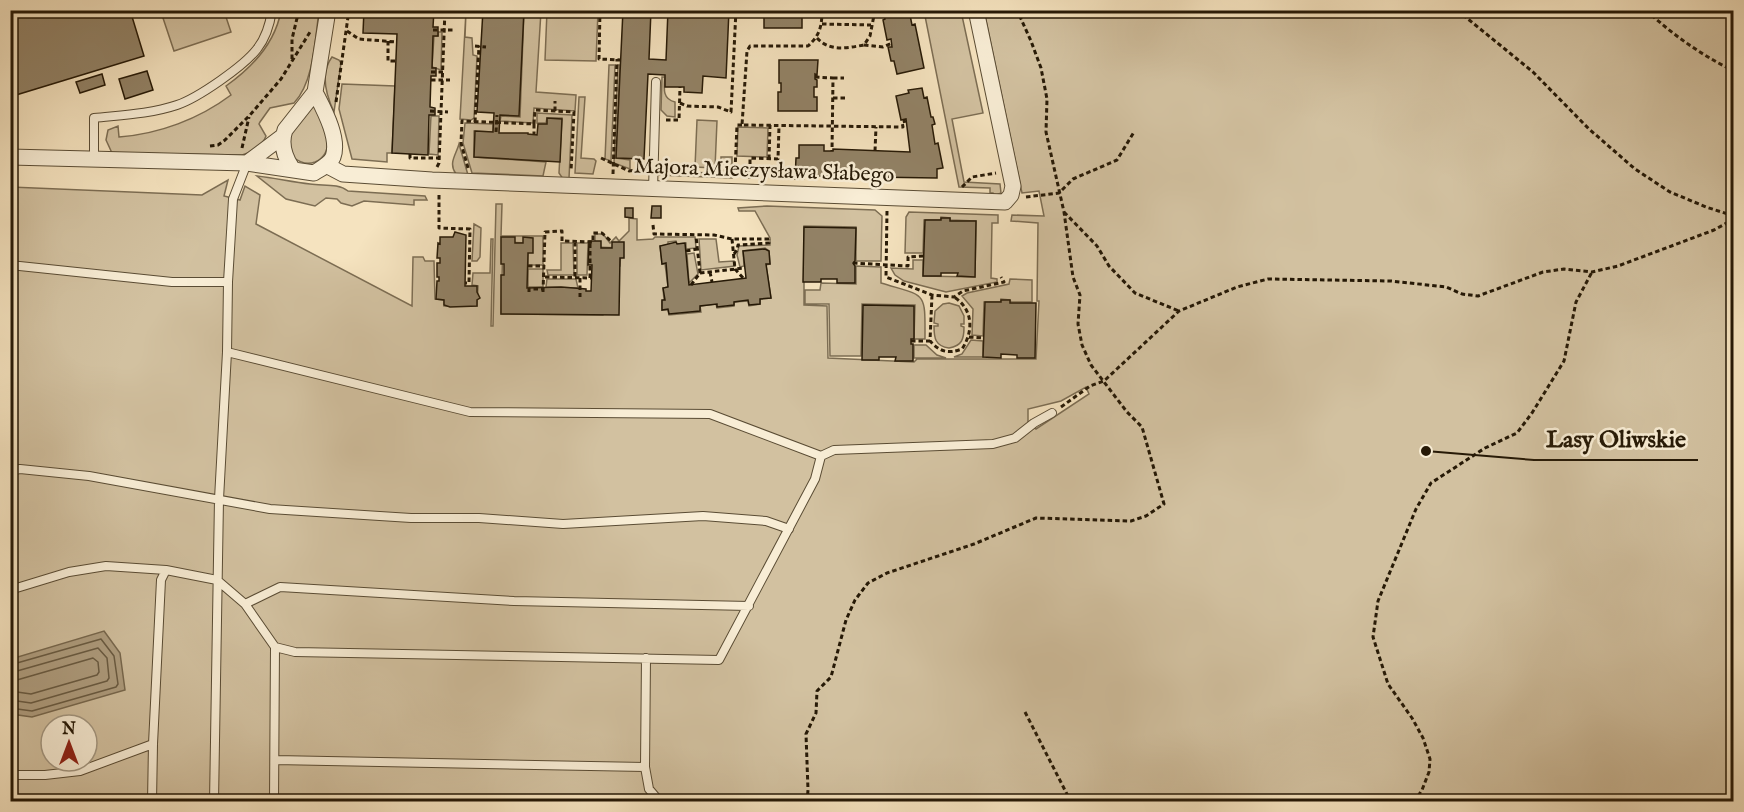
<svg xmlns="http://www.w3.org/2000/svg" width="1744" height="812" viewBox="0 0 1744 812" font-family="'IM FELL English',serif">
  <rect width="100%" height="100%" fill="#f5e3bf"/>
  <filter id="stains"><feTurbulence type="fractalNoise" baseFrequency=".00333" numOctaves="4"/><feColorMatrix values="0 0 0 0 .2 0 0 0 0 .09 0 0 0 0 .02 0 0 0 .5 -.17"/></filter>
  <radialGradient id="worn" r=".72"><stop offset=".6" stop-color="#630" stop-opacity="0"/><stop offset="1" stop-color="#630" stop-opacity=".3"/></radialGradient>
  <path fill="#d2c1a0" stroke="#7c6d53" stroke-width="1.5" fill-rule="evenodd" d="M178,11H224L231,32L174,51L162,15Z
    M281,11H319C315,39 314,82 294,103L270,108L260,122L259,124L266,136C263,145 251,153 242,155L112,153L106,140L108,130L118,126L119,137C159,134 199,119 231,95L226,86C253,67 275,43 281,11Z
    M466,11L465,37L472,38L473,55L477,56L474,118L471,120L460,119Z
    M524,11H541L536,92L576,95L575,111L534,108L533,123L500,121L501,116L520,117Z
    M547,11H598L596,61L545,60Z
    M924,11H961L983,113L952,119L964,182L1000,184L1001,193L994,196L993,193H990V188L959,187Z
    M984,11H1733V801H11V187L202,195L228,180L224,196L240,200L245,186L260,195L256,224L412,306L413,257H423L425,261H434L435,299L444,300V306H477L478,286L472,285L473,273H490L491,239H493L491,326H493L496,204H502L501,236H543V265H528V243L503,242L501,314L603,315L616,266H620L621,248L595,247V234H603L610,243L616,237L619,241L629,231V218L637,219V240L653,239L655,237H695L696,248L686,249V243L677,244L676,241L668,242V245L660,246L662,264H665L668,287L663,288L664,300L662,301V310H668L669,315L701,312L700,306L716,304L717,308L734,306V302L748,301L749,306L760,304V299L771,298L766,265L770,264L769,251L765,248L743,251L744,266L740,267L737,255L739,246L770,245V238L755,211H739L738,208L767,206L875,210L882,216L881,261H856V227L804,226V305L827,306L828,358L914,362L917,359H1036L1039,301H1037L1038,223L1011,221L1012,215L1044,216L1039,191L1022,193ZM1086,387L1089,394L1036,429L1028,422V409L1061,401ZM51,725H87V761H51Z
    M438,32H442L441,70L432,67L434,36H438Z
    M332,57L339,60L341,63L334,112C326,95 320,73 332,57Z
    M609,65H615L611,161L605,159Z
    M618,65H620L616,158L630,160V169L614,163Z
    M662,77H665C664,88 662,99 675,102V117L667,116L661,110Z
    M342,84L395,86L392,153H387V162L352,159L339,109Z
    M579,97H585L581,158L594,159L596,161L593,174L575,173Z
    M313,102C321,118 340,151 315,162C307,165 299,162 293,157L288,138Z
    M537,113L572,115L569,178L563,179L559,173L562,118H547L546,123H537Z
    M431,116H439L438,155L429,154Z
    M697,120L717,121L715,168L695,167Z
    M465,123L493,124V132L474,131V157L546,162L543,176L472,173L463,143Z
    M738,127L768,128L767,157L737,156Z
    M459,144L468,175L456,174C448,163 456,155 459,144Z
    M721,157H732V178L658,175V168L664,166V171L710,173L711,169H721Z
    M257,176C275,178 292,182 310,184C323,186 338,183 348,191L425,196L427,200H414V205L364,201L352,206L341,203L337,199L326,198L315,206L286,199Z
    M909,212L998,215V223H992L991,278L997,279V282L946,292L904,281L895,275L891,268L913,269V260H923V276L975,277L976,221L950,220V218L941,217V220H924L923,253H905L906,217Z
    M474,224L481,228L480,257L477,261H472Z
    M699,239H716L719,262L734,261L735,266L701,270Z
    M561,243H573L574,275H548L547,270H561Z
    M577,243H588L587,275H577Z
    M694,253L698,274L689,283L687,254Z
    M856,266L881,267V283C927,297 925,290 925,339H914L915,305L862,304L861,356H830L829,304H805V290H820L821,283L856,284Z
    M528,269H543V287H528Z
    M547,279H576L578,288L546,287Z
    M1010,279L1032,280V302H1011L1010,300L1001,299V302H984L983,336L972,335L973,309L962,296L967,293L1009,284Z
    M949,303L959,306L964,316V324H961V326L964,327C964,339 962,346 949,348C935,346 934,338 934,326H938V324L934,323L935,311L943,304Z
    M971,340L983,341V357H954L962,354Z
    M914,345H926L937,355L946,358H914Z"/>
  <path fill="#af9e80" stroke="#78694f" stroke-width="1.5" d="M104,631L120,653L125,690L32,717L11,714V659Z"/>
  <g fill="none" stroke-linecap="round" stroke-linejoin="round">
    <path stroke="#6a5c43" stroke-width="1.5" d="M10,665L101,639L114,656L118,684L116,687L32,711L10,708
      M10,673L98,648L107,658L109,678L107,681L31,703L10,700
      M10,682L93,658L98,662L99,672L97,675L31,694L10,691"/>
  </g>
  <path fill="#928266" stroke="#261906" stroke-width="1.5" d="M10,10H130L144,56L16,95L10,75Z
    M364,10H434L433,27H438V36H433L432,68H436V76H431L430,107L435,108V115H429L428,155L392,153L397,34L363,33Z
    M483,10H524L519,116L500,115L499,133H528V134L537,135L538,124H547V118L562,119L560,162L474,157L475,131L493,132L494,113L477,112Z
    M623,10H651L649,59L666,60L668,10H729L726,78L703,76L702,93L684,92V87H665V75L648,74L644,159L616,158Z
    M764,10H799V14H802V28H764Z
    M877,10H909L912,25L915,24L924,68L897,74L894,61H891L888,47H892L891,39L887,40L883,20L885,19L884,12Z
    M779,60H818L817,75L815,74V79L817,80V87H814V97H817V111H778V92H781V83H779Z
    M147,71L153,90L125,99L119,79Z
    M102,74L105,85L80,93L76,82Z
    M922,88L924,98L927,97L931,117H933L935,124L932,125L935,144L938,143L943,168L937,169V178L804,176V179H795L796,158H799V145H824V151H833V149L910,152L906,119L901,120L896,96L909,93L908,90Z
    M652,206H661V218H651Z
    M625,208H633V218L625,217Z
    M941,218H950V221H976L975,277L957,276L958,273H941V276H923L925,220H941Z
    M804,227L856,228L855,261L853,263L855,266V283H837V279H821V282H803Z
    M455,232L466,235L465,286H477V292L480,298L477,300V306L450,307L444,305V300L436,299L437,281H439V277H437V263H440V258H437L438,243L440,244V237H453Z
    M501,237H515V243H523V237L533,238V253H528L527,288L561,287L586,289V291H591L592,265H588L589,241H601V248H612V242H624V258H620L619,315L501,314V275H504V264H501Z
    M676,242L677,244L685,243L689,285L746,278L743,251L765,249L769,251L770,264H766L771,298L760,299V304L749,305L748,300L734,302V305L717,307V304L700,306V311L669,314L668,309L662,310V300H665L663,288L668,287L666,263L662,264L660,246Z
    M1001,300H1010V303H1036L1035,358H1017V355L1001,354V358L983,357L985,302H1001Z
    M863,305L914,306V339H911V344H913V361H895L896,357H879V360H862Z"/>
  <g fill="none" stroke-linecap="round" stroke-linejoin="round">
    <defs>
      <path id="service" d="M94,158V118C122,115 150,114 177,105C198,98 244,66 257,49C265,39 270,24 272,10
        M653,190L656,82
        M10,265L172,282H228
        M227,352L470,412L710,414L821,456L834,450L993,444L1015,438L1034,423L1052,413
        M10,471L20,469L89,476L270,509L411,518H479L563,524L703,516L766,521L789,529
        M10,590L69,572L106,566L166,570
        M245,604L280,587L514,601L749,606
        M275,647L295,652L719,660L815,479L821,456
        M646,658L645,767L649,789L660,802
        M275,760L645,767
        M10,775H45L80,771L153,744
        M152,802L153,744L161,580L166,570L217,580L245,604L275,647L274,802
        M214,802L219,499L227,352L228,282L233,199L247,163"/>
      <path id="minor" d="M10,157L247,163L314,173C320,169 330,164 333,157C340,138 323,108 315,92
        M247,163L283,136
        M326,165L343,174L432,180L1005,202L1011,195L1013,186L976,10
        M292,168C284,156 280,144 285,130L315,92L328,10"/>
    </defs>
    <use href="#service" stroke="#5a4c34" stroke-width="10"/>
    <use href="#minor" stroke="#5a4c34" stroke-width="17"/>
    <path stroke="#261906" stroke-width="3" stroke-dasharray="4.5 3" stroke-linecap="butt" d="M600,10L599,59L621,60
      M822,10C822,26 820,35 808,46H750L747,51L742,125L903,127L902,122L906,121
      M1457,10L1533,72L1589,129L1635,169L1670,192L1706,207L1734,216
      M1646,10C1673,35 1701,55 1734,71
      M1465,16L1477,10
      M822,24L871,25
      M433,30H453
      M347,31L359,39L397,42
      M817,38C830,52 847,48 864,45L870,36L875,10
      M388,41V61H396
      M864,45L883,47L892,43
      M475,46L486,47
      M292,59V39L299,10
      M431,72H443
      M815,77L833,78L832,151
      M833,78H844
      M431,80H450
      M833,98H848
      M336,102L349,10
      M680,103L687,106L718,107L731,112L736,10
      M430,111L448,112
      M555,111V101
      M666,120H679L680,87
      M475,122L479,46
      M534,124L535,110L574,112L571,171
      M742,125H737L735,171H750
      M496,132L497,115
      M210,146L218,145L225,140L250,115L281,79L310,32
      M242,148L249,117
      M875,151L876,127
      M410,154V158H440
      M601,158L629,171L644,169
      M769,159L770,125
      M437,167L439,163L445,10
      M468,168L461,143L462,121L534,124V135
      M613,174L617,59
      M750,179V158L778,159L779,126
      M962,187L972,177L996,173
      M439,195V228L470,229L469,283H465
      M1026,197L1059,193L1073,179L1117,160L1134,132
      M887,211L886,277L932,295L954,297L963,291L1004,282L1001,277
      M1064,212L1097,246L1109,266L1135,293L1179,311
      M653,225L654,234L714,235L732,239H769
      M732,239L735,269L744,279
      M575,242V277
      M686,251L697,249
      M734,254L737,250L738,245L769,243V239
      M853,263L908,266V257L924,256
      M528,266H545
      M710,272L712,282
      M700,273L745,268
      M545,277L591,278
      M580,278V297
      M590,278V242
      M691,285L700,273L696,236
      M529,292V289H543
      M543,292L545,232L562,231V241L593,242V233H602L611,241
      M932,295L930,341C940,352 948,354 962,349C974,331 973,309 954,297
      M969,337L984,338
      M911,341H930
      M1061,407L1090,386L1104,381L1179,311L1237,287L1268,279L1391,281L1446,287L1462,294L1478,296L1543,272L1564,269L1592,272L1618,266L1714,230L1734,219
      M1025,712L1071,802
      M807,802L808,790L806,734L816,713L817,691L831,677L846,620L855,600L868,583L887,573L974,544L1036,518L1131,521L1146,516L1164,504L1142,427L1127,412L1091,365L1082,345L1078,324L1080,295L1073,277L1064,212L1046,132L1047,99L1041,68L1031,41L1017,10
      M1414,802L1422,790L1429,772L1430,759L1423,738L1412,718L1388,684L1373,637L1378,601L1416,509L1431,483L1485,448L1517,433L1532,413L1564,361L1576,302L1592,272"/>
    <use href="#service" stroke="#f8edd5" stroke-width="8"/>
    <use href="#minor" stroke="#f8edd5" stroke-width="15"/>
  </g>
  <g text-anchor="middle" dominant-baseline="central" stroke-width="5" stroke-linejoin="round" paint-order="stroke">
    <g font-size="22" fill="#261906" stroke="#f8edd5">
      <text transform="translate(764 171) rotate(2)">Majora Mieczysława Słabego</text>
    </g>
  </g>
  <path fill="none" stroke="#261906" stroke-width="2" d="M1426 451L1534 460H1698"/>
  <circle fill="#261906" stroke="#f8edd5" stroke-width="2" cx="1426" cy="451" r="6"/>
  <g font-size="24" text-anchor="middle" font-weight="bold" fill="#261906" stroke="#f8edd5" stroke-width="5" stroke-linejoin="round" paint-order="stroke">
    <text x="1616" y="447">Lasy Oliwskie</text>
  </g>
  <rect width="1744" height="812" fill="none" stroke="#f5e3bf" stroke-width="36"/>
  <rect x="12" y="12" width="1720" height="788" fill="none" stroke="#261906" stroke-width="3"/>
  <rect x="18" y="18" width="1708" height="776" fill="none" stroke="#261906" stroke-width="1.5"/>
  <g transform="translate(69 743)"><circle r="28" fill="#f8edd5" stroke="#a49882" stroke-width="1.5"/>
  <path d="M0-4.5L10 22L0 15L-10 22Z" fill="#8f2418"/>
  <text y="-9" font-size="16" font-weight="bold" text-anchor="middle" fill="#261906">N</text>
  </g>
  <rect width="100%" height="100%" filter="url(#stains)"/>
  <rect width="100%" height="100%" fill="url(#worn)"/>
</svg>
